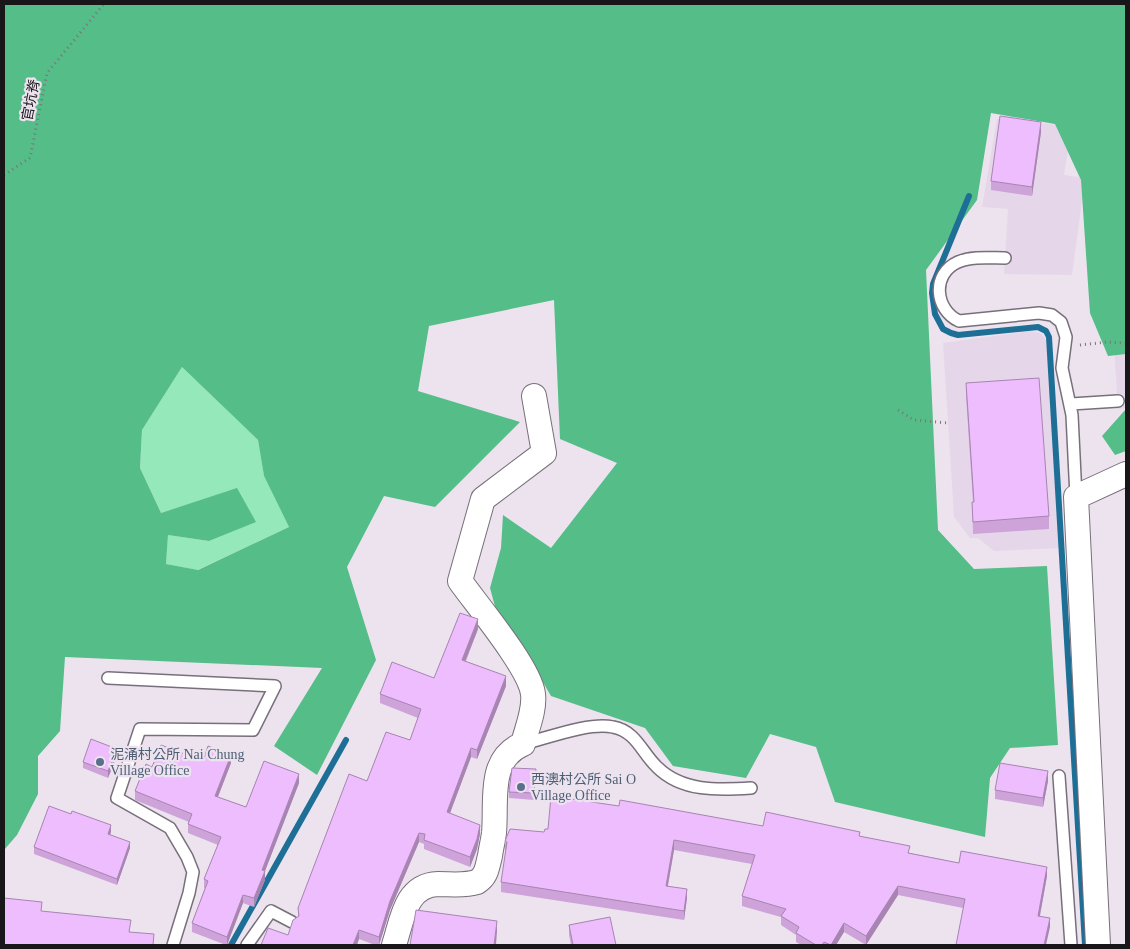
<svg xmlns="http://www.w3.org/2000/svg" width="1130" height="949" viewBox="0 0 1130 949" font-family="'Times New Roman','Noto Sans TC',serif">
  <rect width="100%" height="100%" fill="#ece3ef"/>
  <path fill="#e5d7e9" d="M997,119L1072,126L1064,175L1085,178L1072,275L1004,274L1008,209L982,207Z
    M1030,331L1040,333L1049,342L1061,548L994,551L978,538H970L954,517L943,343Z
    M1126,345V408L1118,409L1114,346Z"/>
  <path fill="#94e8b9" d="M182,367L258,440L264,476L289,527L197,570L166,564L168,535L209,541L255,522L237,489L161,513L140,468L142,430Z"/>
  <path fill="#54bd88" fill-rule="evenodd" d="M4,4H1126V354L1108,356L1090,313L1081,180L1055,124L991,113L977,200L926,270L938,530L974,569L1047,566L1058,745L1010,748L990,778L985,837L835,802L816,747L770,734L746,778L673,766L645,728L551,696L523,648L500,625L490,588L501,548L503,515L551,548L617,463L560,439L554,300L429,326L418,391L520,422L435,507L384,496L347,567L376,660L317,775L274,746L322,668L65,657L60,731L38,756V794L17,835L4,850ZM182,367L258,440L264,476L289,527L198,570L166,564L168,535L209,541L256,522L237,488L161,513L140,468L142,430Z
    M1126,409V451L1115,455L1102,436Z"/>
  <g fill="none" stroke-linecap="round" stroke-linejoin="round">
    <path stroke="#1e6f96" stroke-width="6" d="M969,196L933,284L932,293L935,314L943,329L951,333L958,335L1038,327L1046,331L1049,337L1085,945
      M231,945L346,740"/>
    <defs>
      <path id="service" d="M1005,258C990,258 972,256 958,262C931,274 935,310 959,321L1039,313L1052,315L1061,322L1066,337L1062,368L1072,415L1076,497
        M1071,404L1118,401
        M108,678L275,686L253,730L140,729L117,798L170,828L187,857L193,872L189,893L173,945
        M523,744C548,738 588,722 613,727C636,731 642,753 657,767C682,792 718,790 751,788
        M1059,776L1071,945
        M247,945L271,911L292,922"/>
      <path id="minor" d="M394,945C402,921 405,885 438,884C451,884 464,886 477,882C487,876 487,867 490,856C491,848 493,841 494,833C497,801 487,759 523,744C527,728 535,710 533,694C530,668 477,605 460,581L483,499L544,453L534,396
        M1098,945L1076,497L1126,474"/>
    </defs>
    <use href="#service" stroke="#776f79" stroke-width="14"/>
    <use href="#minor" stroke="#776f79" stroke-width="26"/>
    <path stroke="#7a747c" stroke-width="3" stroke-dasharray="1 4" stroke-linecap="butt" d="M4,175L30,158L47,73L104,4
      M1080,345L1108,342L1126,343
      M898,410L914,420L948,423"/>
    <use href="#service" stroke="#fff" stroke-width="11"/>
    <use href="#minor" stroke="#fff" stroke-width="24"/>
  </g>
  <path fill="#cda3da" d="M1041,132L1032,196L991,190V181Z
    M966,383L1049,516V529L973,534L972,502H973L966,396Z
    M478,629L466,661L506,686L477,759L471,757L450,813L480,834L477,849L470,867L424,849V844L419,842L390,910L379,945H375L359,939L288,935L298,916V908L367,781L410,740L418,718L380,703V694L434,678Z
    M117,756L108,778L83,768V762Z
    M231,763L218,797L246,807L299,783L265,871V880L254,907L243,903L227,945H226L192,932V923L205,888H204V879L218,845L188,833V824L189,822L135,800V791L152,767Z
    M536,775L534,800L509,798V792Z
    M1048,781L1043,807L995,799V790Z
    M619,806L763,826L860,837L910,853L959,863L1047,876L1040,916L1050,927L963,908L898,895L866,945L844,932L836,945H801L796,942V935L781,925V917L742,906V896L752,864L674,850L668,886L687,898L684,920L501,892V882L506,851H505V841L544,832L548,829Z
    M111,832L110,834L130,848L117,885L34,854V847Z
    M569,925L616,945H571L569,935Z"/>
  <path fill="#a784b1" d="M1041,122V132L1032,196V187Z
    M478,619V629L462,669V660Z
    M506,676V686L477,759V750Z
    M471,748V757L447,821V812Z
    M117,749V756L108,778V771Z
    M231,755V763L215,804V796Z
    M1048,771V781L1043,807V798Z
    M299,774V783L265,871V880L254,907V898L262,870Z
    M111,825V832L108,840V834Z
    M480,825V834L477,849L470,867V857Z
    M419,833V842L390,910L379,945V937L390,901Z
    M674,840V850L666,895V886Z
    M130,842V848L117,885V879Z
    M1047,867V876L1038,925V916Z
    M898,886V895L866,945V936Z
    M687,889V898L684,920V911Z
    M243,895V903L227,945V937Z
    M1050,918V927L1046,945H1044Z
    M497,921V931L496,945H494Z
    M844,923V932L836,945H831Z
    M359,930V939L357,945H353Z"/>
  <path fill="#eebdfd" stroke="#a784b1" d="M1000,116L1041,122L1032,187L991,181Z
    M1039,378L1049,516L973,522L972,502H974L966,383Z
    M460,613L478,619L462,660L506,676L477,750L471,748L447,812L480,825L477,839L470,857L424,840L425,834L419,833L390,901L379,937L359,930L353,945H261L268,928L288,935L293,920L299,916L298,908L349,774L367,781L386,732L410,740L421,709L380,694L392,662L434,678Z
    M91,739L117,749L108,771L83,762Z
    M161,745L203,761L208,746L231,755L215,796L246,807L264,761L299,774L262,870L265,871L254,898L243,895L227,937L192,923L208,881L204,879L221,837L188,824L192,814L135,791L146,764L152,767Z
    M1000,763L1048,771L1043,798L995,790Z
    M512,768L536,769L534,793L509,792Z
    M551,796L619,806L620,800L763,826L766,812L860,832L859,836L910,846L908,853L959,863L961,851L1047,867L1038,916L1050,918L1044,945H956L965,899L898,886L866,936L844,923L831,945L824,942L822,945H816L796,933L799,927L781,916L786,909L742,896L755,855L674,840L666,886L687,889L684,911L501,882L507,842L505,841L510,829L544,832L545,829H548Z
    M49,806L71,814L72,811L111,825L108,834L130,842L117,879L34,847Z
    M4,898L42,902L41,911L131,920L129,932L154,934L153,945H4Z
    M416,910L497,921L494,945H410Z
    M610,917L616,945H573L569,925Z"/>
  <g fill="#5c6f8a" stroke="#ece3ef" stroke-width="2">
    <circle cx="100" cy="762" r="5"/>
    <circle cx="521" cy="787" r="5"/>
  </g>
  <g text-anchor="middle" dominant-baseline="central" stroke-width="4.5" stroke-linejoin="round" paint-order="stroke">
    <g font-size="14" fill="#19161a" stroke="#ece3ef">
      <text transform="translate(31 100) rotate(-79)">官坑脊</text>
    </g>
    <g font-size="14" fill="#4e5e75" stroke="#ece3ef" text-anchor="start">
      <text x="110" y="754">泥涌村公所 Nai Chung<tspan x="110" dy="16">Village Office</tspan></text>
      <text x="531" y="779">西澳村公所 Sai O<tspan x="531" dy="16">Village Office</tspan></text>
    </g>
  </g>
  <rect width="1130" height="949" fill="none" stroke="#19161a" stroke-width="10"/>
</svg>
